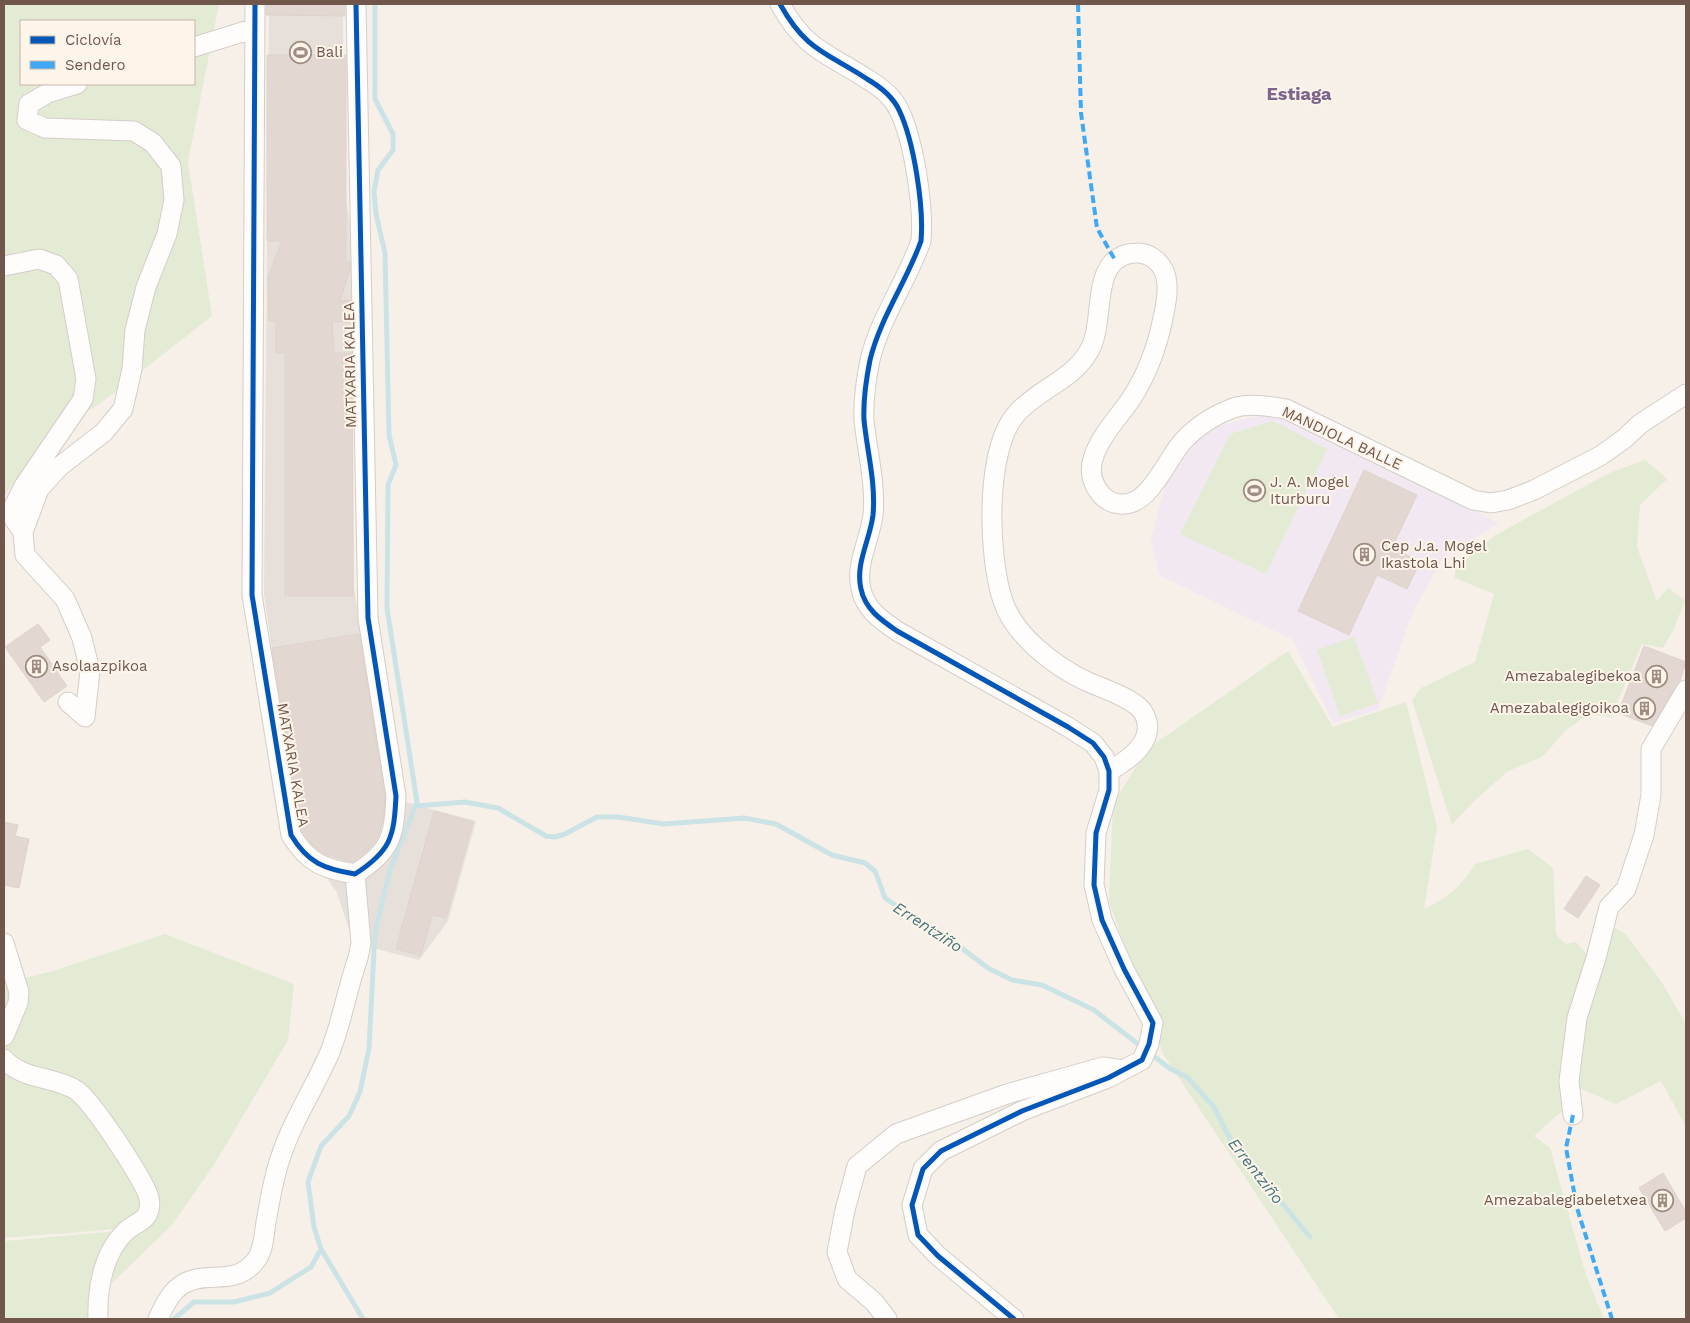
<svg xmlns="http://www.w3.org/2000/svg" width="1690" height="1323" viewBox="0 0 1690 1323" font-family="'Work Sans',sans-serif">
  <rect width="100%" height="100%" fill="#f6f0e9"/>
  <path fill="#e7e0da" d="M269,4H343L344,188L352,233L354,588L387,797L476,821L448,921L419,960L354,943L336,891L298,837L264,593Z"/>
  <path fill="#f2e8f1" d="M1262,415L1283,416L1499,523L1443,558L1413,611L1378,710L1333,723L1293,640L1159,575L1151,540L1166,482L1206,429Z"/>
  <path fill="#e3ebd4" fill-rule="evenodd" d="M4,4H219L188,162L212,316L102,402L50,436L4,496ZM21,21H194V84H21Z
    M1273,421L1327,449L1266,574L1180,534L1230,434Z
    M1645,460L1667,479L1640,505L1637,547L1657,601L1668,588L1685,600L1674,629L1663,648L1642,644L1611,717L1589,714L1566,730L1542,757L1508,771L1471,804L1452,825L1412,700L1421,688L1475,662L1494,594L1455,578V569L1494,536L1609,473Z
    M1354,637L1378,703L1340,716L1317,650Z
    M1288,651L1333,727L1406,702L1437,827L1424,909C1446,899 1463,885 1475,864L1528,849L1553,868L1556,934L1565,944L1576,942L1589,957L1565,1038L1560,1066L1562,1111L1534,1136L1550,1148L1586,1275L1604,1319H1339L1163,1054L1109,901L1113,804L1147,749Z
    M1609,924L1626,935L1661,981L1686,1024V1127L1661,1081L1616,1104L1575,1086L1577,1048Z
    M165,934L294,984L288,1040L214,1165L171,1226L112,1283L117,1240L103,1319H4V1241L118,1231V1229L4,1238V983L53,971Z"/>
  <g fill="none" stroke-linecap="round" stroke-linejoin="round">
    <path stroke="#cce3e5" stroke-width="5" d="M416,806L465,802L498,808L546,836L555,837L565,834L597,817H618L664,824L744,818L776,824L832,855L865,863L875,871L885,898L928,928L943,934L988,968L1012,980L1042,985L1094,1010L1169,1068L1187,1077L1214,1107L1232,1143L1310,1237
      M321,1249L363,1319
      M174,1319L194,1302H234L270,1293L311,1267L321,1249L314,1227L308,1182L321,1146L349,1116L360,1092L369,1048L375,932L390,870L417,802L387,608L388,485L396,465L389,435L385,253L376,214L374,191L378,170L393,150V134L375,99V4"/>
  </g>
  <path fill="#e2d8d1" stroke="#ded3cc" d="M266,4H345V16L266,15Z
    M267,55H346V262H350V269L340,301L351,300V322H332L334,353H352L353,596H285V353H276V321H269L268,277L282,241H267Z
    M1364,470L1417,495L1392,548L1420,562L1407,589L1377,575L1349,635L1298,611Z
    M38,624L50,640L40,647L67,686L44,702L5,647Z
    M359,634L385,797L383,820L378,837L368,850L352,862L323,853L312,844L302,831L272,648Z
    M1644,646L1686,662L1680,681L1652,726L1618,713Z
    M434,811L473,822L446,918L432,915L421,956L396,949Z
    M4,822L18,825L15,836L29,839L19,888L4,885Z
    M1586,876L1600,885L1578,918L1564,909Z
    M1663,1173L1686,1212V1218L1665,1231L1639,1188Z"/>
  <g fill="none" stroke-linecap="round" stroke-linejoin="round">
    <defs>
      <path id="minor" d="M255,4L252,595L291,835C308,863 324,869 355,874C391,851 394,837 396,796L368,618L356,4
        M780,4C806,51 826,52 867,79C879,86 893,97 899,110C914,141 924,207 921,241C907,281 880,318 870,360C866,380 863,400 864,420C867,451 876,483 873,515C870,540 855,564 861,589C865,609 881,620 897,631L1068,727L1093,743L1104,757L1109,771V790L1096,833L1094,885L1102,920L1124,969L1153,1023L1149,1044L1142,1060L1108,1078L1022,1111L941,1151L923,1169L912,1205L918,1235L938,1256L1014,1319
        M194,47L255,28
        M4,266L39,259L56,265L68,279L86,379L83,399L24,486L14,506V519L23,532
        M68,702L85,717L90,671L82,638L65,599L25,555L23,532L39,489L59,467L104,432L123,409L132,369L135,330L146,287L167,234L174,200L171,166L153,143L134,131L45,128L27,120L29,104L48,93L77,84
        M1109,771C1129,760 1159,739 1143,712C1134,698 1101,688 1086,681C1054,666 1014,635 1003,601C988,557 984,447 1018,412C1041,387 1078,378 1092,345C1105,315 1090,255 1136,253C1147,252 1159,260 1164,271C1170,285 1166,304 1163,318C1157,348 1148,373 1131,399C1118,418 1099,437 1093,459C1087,478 1099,502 1120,504C1150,507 1166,459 1184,440C1197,426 1215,415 1233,408C1250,403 1268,406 1286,409L1473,500L1491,503L1508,500L1534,490L1600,456L1624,439L1640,424L1686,394
        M4,943L19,992L18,1003L4,1036
        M4,1059C22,1080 53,1076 76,1090C93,1102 136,1169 146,1190C150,1198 151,1207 147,1215C143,1222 132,1225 126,1231C103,1253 97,1289 98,1319
        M1573,1115L1569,1081L1577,1018L1596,958L1609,907L1626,889L1644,835L1651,795V749L1686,690
        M158,1319C164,1306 171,1290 185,1283C210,1270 235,1288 257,1259C264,1248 264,1234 266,1222C270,1201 273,1179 280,1159C292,1121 314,1089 330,1052C342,1022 347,989 358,958L361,943L355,874
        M887,1319L874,1302L847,1279L837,1252L845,1210L857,1166L896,1134L1007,1094L1103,1067L1117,1069"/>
    </defs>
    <use href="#minor" stroke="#d5cdc7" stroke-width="21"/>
    <use href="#minor" stroke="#fefdfc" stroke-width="19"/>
    <path stroke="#3fa9f5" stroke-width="4" stroke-dasharray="8 4" stroke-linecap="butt" d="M1078,4L1081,113L1097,228L1115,260
      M1573,1115L1566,1148L1577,1208L1612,1319"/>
    <defs>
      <path id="cycleway" d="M255,4L252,595L291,835C308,863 324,869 355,874C391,851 394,837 396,796L368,618L356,4
        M780,4C806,51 826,52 867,79C879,86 893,97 899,110C914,141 924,207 921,241C907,281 880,318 870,360C866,380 863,400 864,420C867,451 876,483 873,515C870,540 855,564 861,589C865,609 881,620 897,631L1068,727L1093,743L1104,757L1109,771V790L1096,833L1094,885L1102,920L1124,969L1153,1023L1149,1044L1142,1060L1108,1078L1022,1111L941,1151L923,1169L912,1205L918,1235L938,1256L1014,1319"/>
    </defs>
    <use href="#cycleway" stroke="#fef5ea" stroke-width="8"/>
    <use href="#cycleway" stroke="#0057b8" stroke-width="5"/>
  </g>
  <defs>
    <symbol id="stadium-ring" viewBox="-11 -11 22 22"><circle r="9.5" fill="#fef5ea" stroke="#a08d82" stroke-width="1.5"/><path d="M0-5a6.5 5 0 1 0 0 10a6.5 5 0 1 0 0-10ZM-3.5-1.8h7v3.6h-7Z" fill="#a08d82"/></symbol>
    <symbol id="building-ring" viewBox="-11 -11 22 22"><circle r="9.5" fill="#fef5ea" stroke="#a08d82" stroke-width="1.5"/><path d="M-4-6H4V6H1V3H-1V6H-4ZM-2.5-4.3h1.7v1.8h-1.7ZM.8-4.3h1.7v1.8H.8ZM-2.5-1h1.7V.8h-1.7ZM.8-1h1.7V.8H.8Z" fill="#a08d82"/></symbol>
  </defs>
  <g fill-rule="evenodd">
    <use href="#stadium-ring" x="288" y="40" width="25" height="25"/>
    <use href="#stadium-ring" x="1242" y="478" width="25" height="25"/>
    <use href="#building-ring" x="1352" y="542" width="25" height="25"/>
    <use href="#building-ring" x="24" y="654" width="25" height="25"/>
    <use href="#building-ring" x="1644" y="664" width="25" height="25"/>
    <use href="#building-ring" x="1632" y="696" width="25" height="25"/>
    <use href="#building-ring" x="1650" y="1188" width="25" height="25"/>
  </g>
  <g text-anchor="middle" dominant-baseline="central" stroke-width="4" stroke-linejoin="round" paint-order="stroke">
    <g font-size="15" fill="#71574b" stroke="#fef5ea" text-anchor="start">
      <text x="316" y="52">Bali</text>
      <text x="1270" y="482">J. A. Mogel<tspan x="1270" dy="17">Iturburu</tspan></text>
      <text x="1381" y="546">Cep J.a. Mogel<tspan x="1381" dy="17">Ikastola Lhi</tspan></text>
      <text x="52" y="666">Asolaazpikoa</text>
      <text x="1641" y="676" text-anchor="end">Amezabalegibekoa</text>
      <text x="1629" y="708" text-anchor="end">Amezabalegigoikoa</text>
      <text x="1647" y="1200" text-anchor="end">Amezabalegiabeletxea</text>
    </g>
    <g font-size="15" fill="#71574b" stroke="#fef5ea">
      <text transform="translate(350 365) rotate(-91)">MATXARIA KALEA</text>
      <text transform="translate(1342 438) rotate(25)">MANDIOLA BALLE</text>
      <text transform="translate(293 765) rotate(80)">MATXARIA KALEA</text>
    </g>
    <g font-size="16" font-style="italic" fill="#43757c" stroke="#fef5ea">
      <text transform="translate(928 927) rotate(33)">Errentziño</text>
      <text transform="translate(1256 1171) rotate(52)">Errentziño</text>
    </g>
    <g font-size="18" font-weight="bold" fill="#7d638d" stroke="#fef5ea">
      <text x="1299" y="93">Estiaga</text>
    </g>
  </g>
  <rect width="1690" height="1323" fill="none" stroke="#71574b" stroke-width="10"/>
  <rect x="20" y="20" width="175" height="65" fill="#fef5ea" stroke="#c6b6aa"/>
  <rect x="30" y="36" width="25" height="8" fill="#0057b8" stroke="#c6b6aa"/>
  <text x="65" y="45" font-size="15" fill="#71574b">Ciclovía</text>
  <rect x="30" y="61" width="25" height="8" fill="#3fa9f5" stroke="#c6b6aa"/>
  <text x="65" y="70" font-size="15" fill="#71574b">Sendero</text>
</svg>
